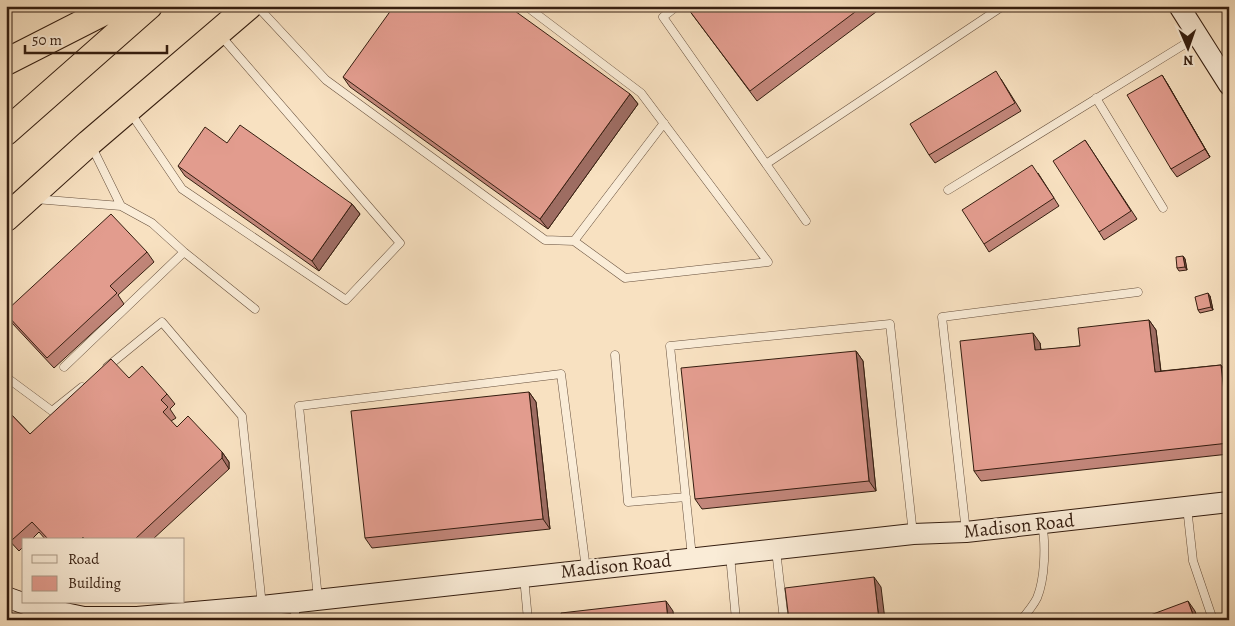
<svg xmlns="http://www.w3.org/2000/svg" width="1235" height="626" viewBox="0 0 1235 626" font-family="Alegreya,serif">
  <rect width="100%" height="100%" fill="#f8e1c1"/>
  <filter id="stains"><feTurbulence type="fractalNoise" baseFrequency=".004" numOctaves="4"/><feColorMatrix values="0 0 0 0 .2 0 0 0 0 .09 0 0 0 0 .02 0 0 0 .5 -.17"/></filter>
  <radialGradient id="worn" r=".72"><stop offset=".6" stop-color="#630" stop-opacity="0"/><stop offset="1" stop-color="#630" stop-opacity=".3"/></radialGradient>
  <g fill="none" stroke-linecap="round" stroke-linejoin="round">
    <defs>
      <path id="lane" d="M257,6L326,80L545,240L574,241L625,278L768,262L641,93L526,6
        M677,6L663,17L806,221
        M1096,98L1163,208
        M130,112L182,189L346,300L400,243L221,36
        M92,147L121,206
        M766,164L1003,6
        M948,190L1198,36
        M35,199L121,206L152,223L184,252L64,367
        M574,241L664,123
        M184,252L255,309
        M615,355L628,502L686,497
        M107,367L162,322L242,416L262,606
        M6,377L52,411L82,387
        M1187,507L1193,561L1213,620
        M966,532L942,317L1138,292
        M776,550L784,620
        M730,555L736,620
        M692,557L670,346L890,324L913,534
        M524,577L528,620
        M318,599L299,406L561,374L586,569
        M294,604L296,620
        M1021,620C1027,613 1033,606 1037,598C1045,579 1046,544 1042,524"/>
      <path id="secondary" d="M1179,6L1229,85
        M6,597L31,606L84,617H137L262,606L913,534L966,532L1229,502"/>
      <path id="highway" d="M6,62L116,6
        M6,132L149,6
        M6,218L89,143L249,6"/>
    </defs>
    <use href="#lane" stroke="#664f3c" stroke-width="9"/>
    <use href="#secondary" stroke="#351e10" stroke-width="22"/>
    <use href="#highway" stroke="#351e10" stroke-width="28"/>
    <use href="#lane" stroke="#faecd7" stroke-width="8"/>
    <use href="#secondary" stroke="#faecd7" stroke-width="20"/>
    <use href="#highway" stroke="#f8e1c1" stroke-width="26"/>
  </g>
  <path fill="#c2867a" stroke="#351e10" d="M686,6H884L757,101Z
    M343,77L630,94L638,104L548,229L350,87Z
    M1001,79L1021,111L935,163L929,155Z
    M1167,83L1210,157L1177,177L1171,169Z
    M1085,140L1137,219L1104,240L1099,232Z
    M227,143L352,204L360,214L319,271L185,176L178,166Z
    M1038,173L1059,206L989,252L984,244Z
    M147,252L154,262L118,295L124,304L54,368L12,323L6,315V311Z
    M1183,256L1185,259L1187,270L1179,271L1177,268Z
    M1210,296L1213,310L1200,313L1198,310Z
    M1149,320L1156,330L1161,371L1221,365L1228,375L1229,382V454L981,481L974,471L1040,343L1041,350L1080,346Z
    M856,351L863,361L876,491L702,509L695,499Z
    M129,378L167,394L175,404L170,409L176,418L171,421L177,427L222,452L229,462V469L152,540H46L39,532L31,540H24V546L19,551L6,537V409L30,434Z
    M529,392L536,402L550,529L372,548L365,538Z"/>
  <path fill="#9e6d63" stroke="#351e10" d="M1162,75L1167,83L1210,157L1205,149Z
    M630,94L638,104L548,229L540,219Z
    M352,204L360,214L319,271L312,261Z
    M1183,256L1185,259L1187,270L1185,267Z
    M1208,293L1210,296L1213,310L1211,307Z
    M1149,320L1156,330L1162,382L1155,372Z
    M1033,333L1040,343L1042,360L1035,350Z
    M856,351L863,361L876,491L869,481Z
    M1221,365L1228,375L1229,382V436Z
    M529,392L536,402L550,529L543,519Z
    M222,452L229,462V469L222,458Z
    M874,577L881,587L885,620H879Z
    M666,601L673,611L674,620H668Z
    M1188,601L1195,611L1198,620H1195Z"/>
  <path fill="#e29c8e" stroke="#351e10" d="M394,6H508L630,94L540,219L343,77Z
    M686,6H863L750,91Z
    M996,71L1015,103L929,155L910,124Z
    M1162,75L1205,149L1171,169L1127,95Z
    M240,125L352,204L312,261L178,166L205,127L227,143Z
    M1085,140L1131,211L1099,232L1053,161Z
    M1032,165L1054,198L984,244L962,210Z
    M111,214L147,252L110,286L117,293L47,358L6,314V311Z
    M1183,256L1185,267L1177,268L1176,257Z
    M1208,293L1211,307L1198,310L1195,297Z
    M1149,320L1155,372L1221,365L1229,436V443L974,471L960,341L1033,333L1035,350L1080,346L1078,328Z
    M856,351L869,481L695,499L681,368Z
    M111,359L129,378L142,366L167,394L161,400L168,407L163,412L177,427L188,416L222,452V458L134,540H85L83,537L80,540H49L32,522L12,540L6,535V409L30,434Z
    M529,392L543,519L365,538L351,411Z
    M874,577L879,620H789L785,588Z
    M666,601L668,620H562L561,613Z
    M1188,601L1195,620H1137Z"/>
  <g text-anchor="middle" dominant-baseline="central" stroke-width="4.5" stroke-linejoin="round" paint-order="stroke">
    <g font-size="19" fill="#351e10" stroke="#faecd7">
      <text transform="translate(1019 526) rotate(-6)">Madison Road</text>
      <text transform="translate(616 566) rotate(-6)">Madison Road</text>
    </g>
  </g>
  <rect width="1235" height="626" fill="none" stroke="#f8e1c1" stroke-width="25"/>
  <rect x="8" y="8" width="1220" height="611" fill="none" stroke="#351e10" stroke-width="2.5"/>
  <rect x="12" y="12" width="1210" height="601" fill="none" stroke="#351e10"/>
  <rect x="22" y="538" width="162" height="65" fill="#faecd7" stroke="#ab9a87"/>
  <rect x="32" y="555" width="25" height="8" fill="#faecd7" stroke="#ab9a87"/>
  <text x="68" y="564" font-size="15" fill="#351e10">Road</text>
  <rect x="32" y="576" width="25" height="15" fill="#e29c8e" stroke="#ab9a87"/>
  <text x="68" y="588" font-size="15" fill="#351e10">Building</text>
  <g transform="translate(1188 48) rotate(178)" stroke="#faecd7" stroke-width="4" paint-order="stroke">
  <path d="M0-4L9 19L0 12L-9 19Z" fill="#351e10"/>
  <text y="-8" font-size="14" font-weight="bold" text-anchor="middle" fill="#351e10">N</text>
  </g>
  <path d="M25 45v8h142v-8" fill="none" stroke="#351e10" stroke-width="2.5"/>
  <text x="32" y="45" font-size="15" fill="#351e10" stroke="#faecd7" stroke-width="4" paint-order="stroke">50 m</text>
  <rect width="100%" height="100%" filter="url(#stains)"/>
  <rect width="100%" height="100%" fill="url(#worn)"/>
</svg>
